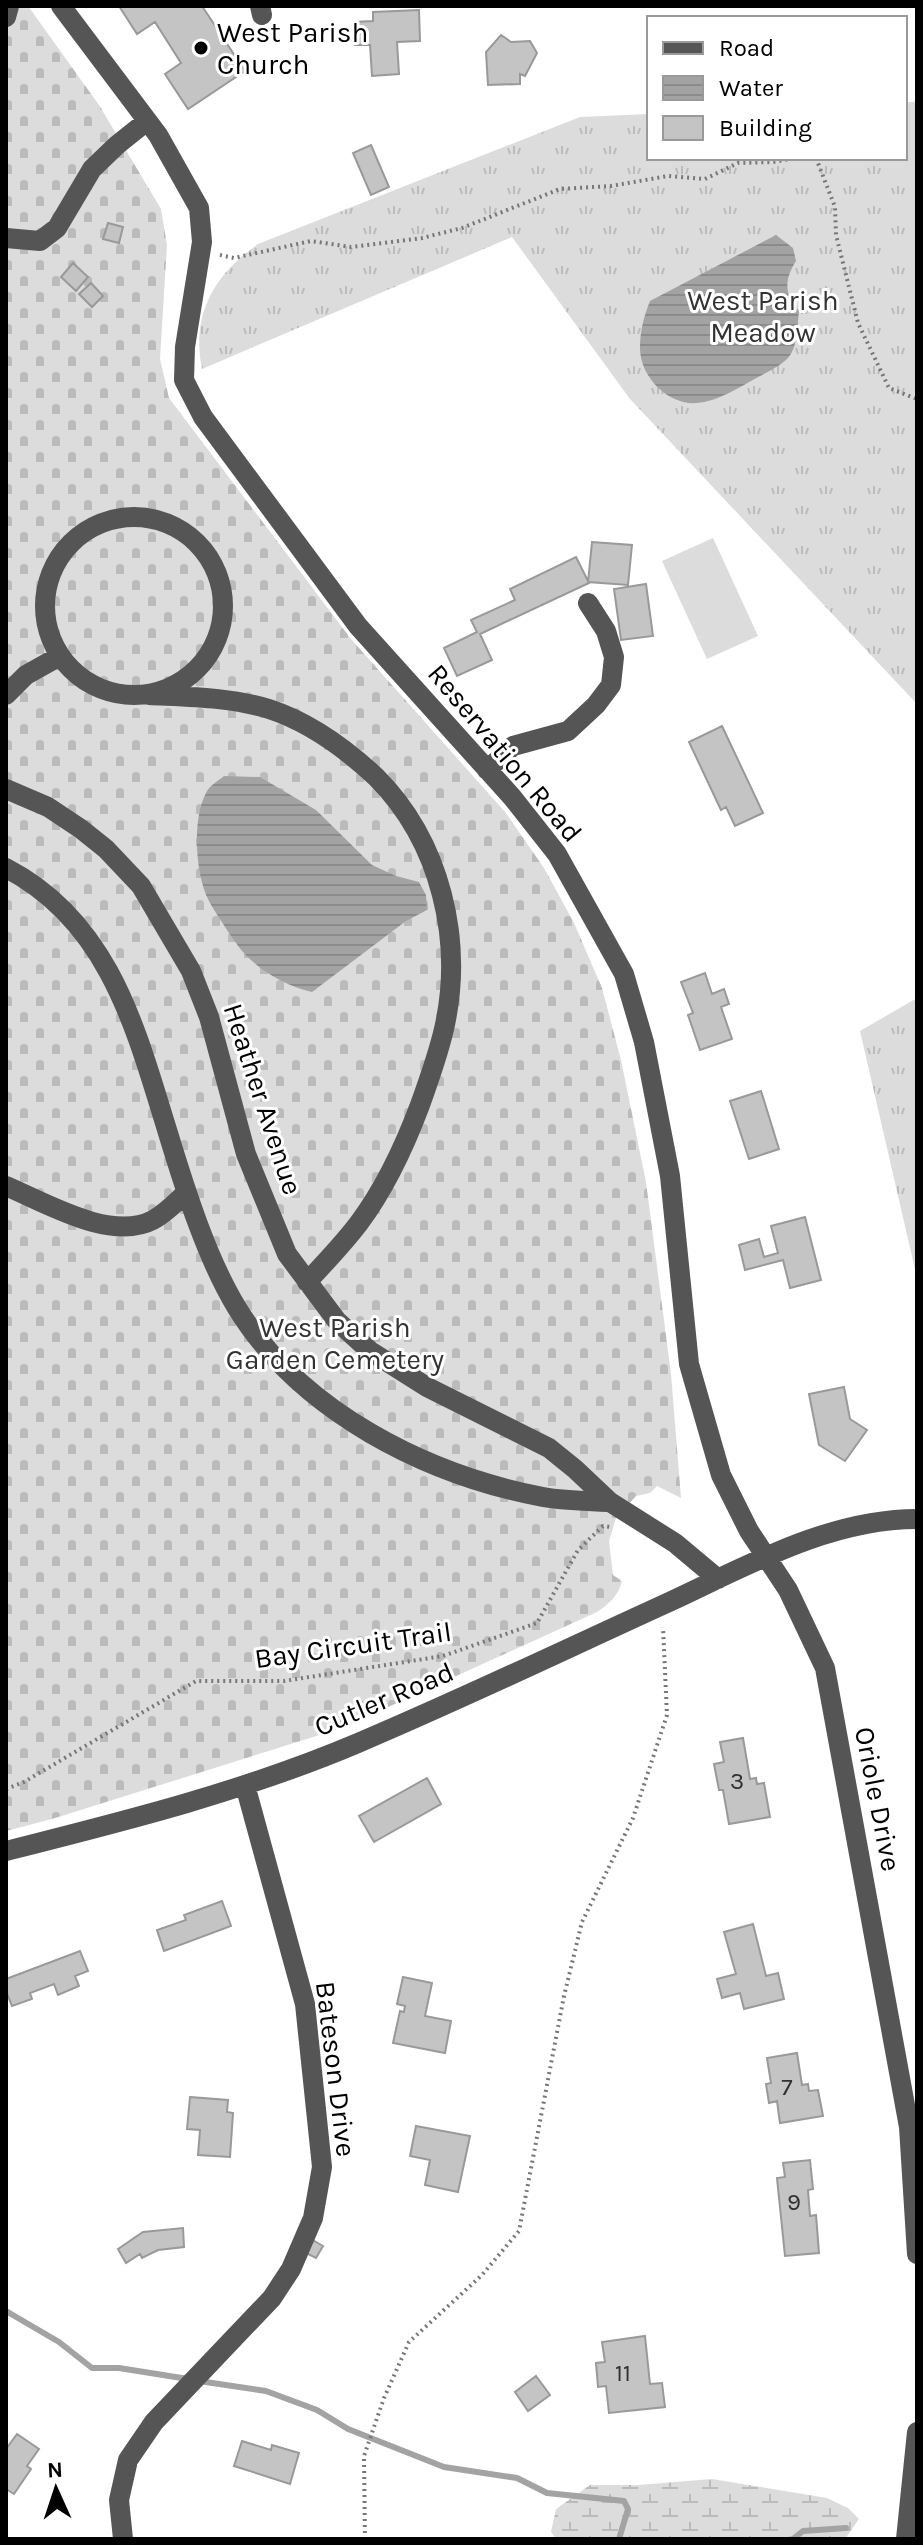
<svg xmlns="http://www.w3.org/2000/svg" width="923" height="2545" viewBox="0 0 923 2545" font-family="Karla,sans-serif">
  <defs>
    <pattern id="grass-tufts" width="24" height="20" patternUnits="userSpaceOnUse" patternTransform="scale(2)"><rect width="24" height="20" fill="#dcdcdc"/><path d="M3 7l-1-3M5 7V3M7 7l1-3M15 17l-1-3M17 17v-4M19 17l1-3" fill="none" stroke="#bbb"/></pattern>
    <pattern id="wetland-marsh" width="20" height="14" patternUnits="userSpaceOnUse" patternTransform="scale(2)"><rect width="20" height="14" fill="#dcdcdc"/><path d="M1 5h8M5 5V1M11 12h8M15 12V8" fill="none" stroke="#bbb"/></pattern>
    <pattern id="cemetery-stones" width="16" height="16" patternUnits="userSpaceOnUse" patternTransform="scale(2)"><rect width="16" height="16" fill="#dcdcdc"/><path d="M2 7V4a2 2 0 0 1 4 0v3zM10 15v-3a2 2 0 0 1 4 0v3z" fill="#bbb"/></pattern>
    <pattern id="water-rules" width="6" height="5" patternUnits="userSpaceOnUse" patternTransform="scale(2)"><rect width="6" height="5" fill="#a3a3a3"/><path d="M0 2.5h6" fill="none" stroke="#8b8b8b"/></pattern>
  </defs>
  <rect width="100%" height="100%" fill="#fff"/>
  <path fill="url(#grass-tufts)" d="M905,102H917V704L630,399L512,237L202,369C191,314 214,275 258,244L580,117L649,114V158H905Z
    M917,998V1278L860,1031Z"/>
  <path fill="url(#wetland-marsh)" d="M712,2479L827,2498L848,2508L859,2519L845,2539H556L551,2532L556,2509L590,2485H638Z"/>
  <path fill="url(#cemetery-stones)" d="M6,6H28L99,105L161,209L167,245L160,359L169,398L351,639L506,813L544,868L574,923L602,988L621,1060L646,1182L671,1374L681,1498L657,1486L650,1493L636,1496L616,1518L609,1541L613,1575L622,1581C619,1595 609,1604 597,1612L342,1728L52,1819L6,1831Z"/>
  <path fill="#dcdcdc" d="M713,538L758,636L707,659L662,561Z"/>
  <path fill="url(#water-rules)" d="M776,235L793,248L796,261C784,280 784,294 799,311C797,326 798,347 788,358C778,368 763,374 751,381C733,391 710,405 689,403C663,400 640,374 640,348C640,331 644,316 650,301Z
    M224,776L260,777L316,810L372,865L396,876L419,882L426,895L427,910L406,921L312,992C287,986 261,972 243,952C236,944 214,911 209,901C195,875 192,819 206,793C209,786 218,781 224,776Z"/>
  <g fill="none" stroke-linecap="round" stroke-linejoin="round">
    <path stroke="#a3a3a3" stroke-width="6" d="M6,2311L59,2342L92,2368H119L188,2379
      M199,2381L266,2391L317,2410L348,2429L444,2467L517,2478L547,2493L624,2501L628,2509L619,2539
      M793,2539L803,2531L846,2528"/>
  </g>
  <path fill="#c4c4c4" stroke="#999" stroke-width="2" d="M119,6H202L245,71L188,109L165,74L181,63L155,22L137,34Z
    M419,10L420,41L397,42L399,74L372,76L370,45H355L354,22L373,21V12Z
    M501,35L511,42L530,41L537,53L525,76L520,74V84L488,85L486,52Z
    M371,145L389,187L371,195L353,153Z
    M108,223L123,227L119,243L103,239Z
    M73,263L88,277L76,291L61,277Z
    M91,283L103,296L92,307L79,294Z
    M592,542L632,545L628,585L588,582Z
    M576,557L589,583L480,634L492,660L457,676L444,648L477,632L471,620L515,600L510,589Z
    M646,584L653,636L621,640L614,589Z
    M722,726L763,813L735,826L726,807L721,810L689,742Z
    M705,973L712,994L724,989L729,1004L721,1007L732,1039L700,1050L688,1015L693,1013L681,982Z
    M761,1091L779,1149L749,1159L730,1101Z
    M805,1217L821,1280L790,1288L783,1260L745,1270L739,1245L759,1239L764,1257L778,1253L771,1226Z
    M844,1387L850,1419L867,1430L845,1461L819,1445L809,1394Z
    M743,1738L750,1779L756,1778L757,1784L764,1783L770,1817L729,1824L723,1790H719L714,1764L724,1762L720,1742Z
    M427,1778L441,1804L374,1842L359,1816Z
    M222,1901L231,1926L164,1951L157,1930L186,1920L184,1915Z
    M753,1924L766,1976L778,1973L784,1999L744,2009L740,1993L722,1998L717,1979L736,1974L724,1932Z
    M80,1951L88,1971L75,1976L79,1986L58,1995L54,1984L30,1993L32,1999L12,2006L6,1991V1979Z
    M403,1977L432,1983L425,2016L451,2021L445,2053L393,2043L400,2011L404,2012L405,2006L397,2004Z
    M797,2053L802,2085L808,2084L809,2091L818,2090L823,2116L780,2123L777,2101L769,2103L766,2084L771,2083L767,2058Z
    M190,2097L228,2100L227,2112L233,2113L230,2157L198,2155L200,2130L187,2129Z
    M416,2126L470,2136L458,2192L425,2185L430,2160L410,2156Z
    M810,2160L813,2189L808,2190L810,2216L816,2215L819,2253L785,2256L777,2178L785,2177L783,2163Z
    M183,2228L184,2247L158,2250L142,2258L140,2254L126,2263L118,2249L143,2232Z
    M311,2239L323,2246L316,2258L304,2252Z
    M645,2336L650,2384L662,2383L665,2407L609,2413L606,2386L598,2387L596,2363L605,2362L602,2342Z
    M536,2376L550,2395L528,2411L515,2392Z
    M17,2434L39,2449L27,2466L31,2469L14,2494L6,2489V2449Z
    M242,2441L271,2450L272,2445L299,2453L290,2484L234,2466Z"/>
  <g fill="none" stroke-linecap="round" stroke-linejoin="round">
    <path stroke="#777" stroke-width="4" stroke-dasharray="2 4" stroke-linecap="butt" d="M816,158L835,207L836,235L858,323L889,388L917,399
      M220,255L234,258L311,241L351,247L422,238L462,228L560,189L611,186L668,176L705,179L738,163L773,162L796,158
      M6,1789L24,1782L196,1681H284L443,1656L537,1623L578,1550L603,1526L610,1527
      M365,2539L364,2456L384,2398L409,2342L482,2275L519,2231L564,1996L582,1922L633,1818L667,1715L663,1627"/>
    <path stroke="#555" stroke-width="20" d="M61,6L158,135L199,208L202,242L185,347L184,380L203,417L358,626L512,797L557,854L624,974L644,1042L670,1176L689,1364L721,1475L749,1531L788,1590L825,1668L909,2127L917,2254
      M260,6L262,15
      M6,17L9,6
      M6,238L40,241L57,228L92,169L117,145L147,121
      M45 606a89 89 0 1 1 178 0a89 89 0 1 1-178 0Z
      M6,695L26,675L60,656
      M149,695C189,697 230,697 269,709C309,722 346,749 376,777C441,842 464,941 444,1029C438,1055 429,1080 420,1105C405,1145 385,1188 359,1223C343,1244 325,1263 307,1282
      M487,770L513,746L568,731L596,705L611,685L614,657L606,631L588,603
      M6,789L48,807L81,829L106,849L141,886L191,971L209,1017L246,1154L287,1254L337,1321L370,1351L427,1387L549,1448L575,1469L610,1502L675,1543L718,1579
      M6,868C110,922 136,1030 168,1133C185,1189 207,1259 237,1308C301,1412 427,1475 543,1497C565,1501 588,1501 610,1502
      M6,1186C46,1203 111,1242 153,1220C166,1213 176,1202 187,1192
      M6,1851C125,1821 245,1791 358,1743C462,1699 564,1650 667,1603C745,1567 828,1519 917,1519
      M123,2539L119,2500L128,2460L154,2422L272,2298L291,2269L313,2218L322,2167L305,2004L245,1785
      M906,2539L917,2432"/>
  </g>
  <circle fill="#000" stroke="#fff" stroke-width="3" cx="201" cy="48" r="8"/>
  <g text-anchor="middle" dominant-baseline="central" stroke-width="6" stroke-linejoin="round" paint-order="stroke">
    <g font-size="24" fill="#313131">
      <text x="737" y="1781">3</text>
      <text x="787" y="2087">7</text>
      <text x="794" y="2202">9</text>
      <text x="623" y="2373">11</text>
    </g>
    <g font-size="28" fill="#000" stroke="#fff" text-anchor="start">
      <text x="217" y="32">West Parish<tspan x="217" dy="32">Church</tspan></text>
    </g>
    <g font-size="28" fill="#333" stroke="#fff">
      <text x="763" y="300">West Parish<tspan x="763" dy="32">Meadow</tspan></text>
      <text x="335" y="1327">West Parish<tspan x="335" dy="32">Garden Cemetery</tspan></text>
    </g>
    <g font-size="28" fill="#000" stroke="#fff">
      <text transform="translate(505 753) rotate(50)">Reservation Road</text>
      <text transform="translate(263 1099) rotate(72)">Heather Avenue</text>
      <text transform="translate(353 1645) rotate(-8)">Bay Circuit Trail</text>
      <text transform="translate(384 1699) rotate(-23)">Cutler Road</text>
      <text transform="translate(878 1799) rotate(79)">Oriole Drive</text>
      <text transform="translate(336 2069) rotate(83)">Bateson Drive</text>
    </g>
  </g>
  <rect width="923" height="2545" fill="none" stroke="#000000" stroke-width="16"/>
  <rect x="647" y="16" width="260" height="144" fill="#ffffff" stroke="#999999" stroke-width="2"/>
  <rect x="663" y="42" width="40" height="12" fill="#555555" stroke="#999999" stroke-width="2"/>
  <text x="719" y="56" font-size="24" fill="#000000">Road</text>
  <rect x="663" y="76" width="40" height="24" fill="url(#water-rules)" stroke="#999999" stroke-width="2"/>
  <text x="719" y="96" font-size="24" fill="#000000">Water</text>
  <rect x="663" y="116" width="40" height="24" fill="#c4c4c4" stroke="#999999" stroke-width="2"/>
  <text x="719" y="136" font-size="24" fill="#000000">Building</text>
  <g transform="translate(56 2489) rotate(357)" stroke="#ffffff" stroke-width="6" paint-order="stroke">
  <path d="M0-6L14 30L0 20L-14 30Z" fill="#000000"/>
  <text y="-12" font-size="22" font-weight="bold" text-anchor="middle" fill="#000000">N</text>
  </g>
</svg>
